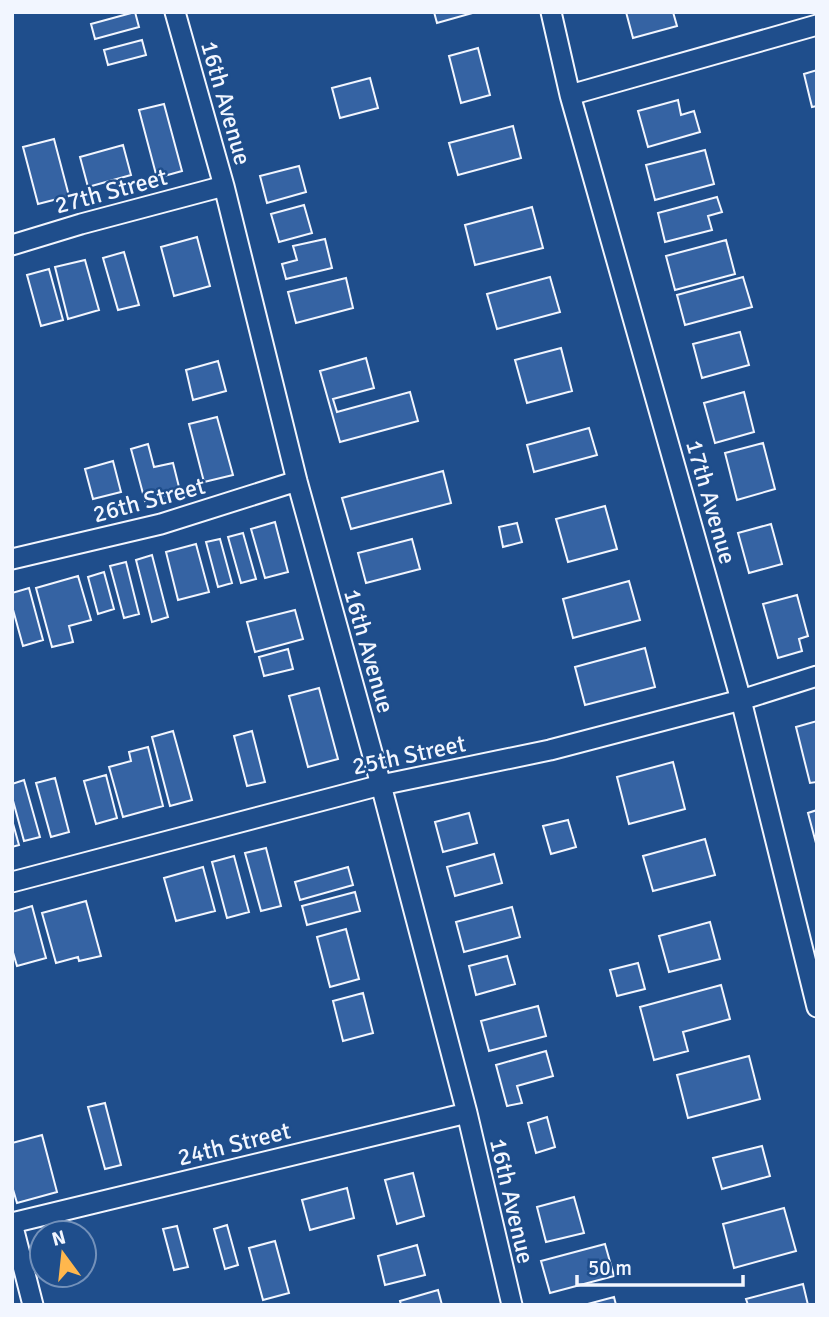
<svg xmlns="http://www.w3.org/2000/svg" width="829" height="1317" viewBox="0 0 829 1317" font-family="Signika,sans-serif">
  <rect width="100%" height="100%" fill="#1f4e8c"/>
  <path fill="#3563a3" stroke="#f2f6ff" stroke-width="2" d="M135,12L139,27L95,39L91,24Z
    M434,12H476L437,23Z
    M626,12H673L677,26L633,38Z
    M142,40L146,55L108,65L104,50Z
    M478,48L490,95L461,103L449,56Z
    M817,70V106L812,107L804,74Z
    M370,78L378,108L340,118L332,88Z
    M678,100L681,115L694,111L700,132L648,147L638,111Z
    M164,104L182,171L157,178L139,110Z
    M513,126L521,158L458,175L449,143Z
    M54,139L69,196L38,204L23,147Z
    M123,145L131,175L88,187L80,157Z
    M705,150L714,184L655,200L646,165Z
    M299,166L306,192L267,203L260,176Z
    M717,197L722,212L708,216L712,230L665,242L658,213Z
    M304,205L312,233L279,242L271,214Z
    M532,207L543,248L475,265L465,225Z
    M197,237L210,286L174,296L161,247Z
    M325,239L332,268L286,279L282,264L297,260L293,246Z
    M726,240L735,274L675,290L666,256Z
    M124,252L139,305L118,310L103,258Z
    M85,260L99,310L68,319L55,267Z
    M49,269L63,320L41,326L27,275Z
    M550,277L560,312L497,329L487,294Z
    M743,277L752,307L685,325L677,295Z
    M346,278L353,308L296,323L288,292Z
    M740,332L749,365L702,378L693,344Z
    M561,348L572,391L527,403L515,360Z
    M366,358L374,388L333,399L337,412L410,392L418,421L340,442L320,371Z
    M218,361L226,391L193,400L186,370Z
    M744,392L754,432L715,443L704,403Z
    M217,417L233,475L204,482L189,424Z
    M589,428L597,455L534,472L527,445Z
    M763,443L775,489L737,500L725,453Z
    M148,444L154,467L173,463L180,491L145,501L131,449Z
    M113,461L121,492L93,499L85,469Z
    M443,471L451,503L351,529L342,498Z
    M605,506L617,549L568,562L556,519Z
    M275,522L288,572L265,578L251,529Z
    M517,523L522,542L503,547L499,527Z
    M771,524L782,564L749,573L738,533Z
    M243,533L256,579L241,583L228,537Z
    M220,539L232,583L218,587L206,542Z
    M412,539L420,569L366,583L358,553Z
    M196,544L209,592L178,600L166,552Z
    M152,555L168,617L152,622L136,560Z
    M126,562L139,614L124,618L110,566Z
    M104,572L114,609L98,614L88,577Z
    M78,576L91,620L69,626L73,642L52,647L36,588Z
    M629,581L640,620L573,638L563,599Z
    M29,588L43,640L23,646L12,606V593Z
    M797,595L808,636L799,639L802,651L778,658L763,604Z
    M295,610L303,639L255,652L247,622Z
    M645,648L655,687L585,705L575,667Z
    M288,649L293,669L264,676L259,657Z
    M319,688L338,759L308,767L289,696Z
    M817,721V782L810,783L796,727Z
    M173,731L192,800L170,806L152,737Z
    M252,731L265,782L247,786L234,736Z
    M148,747L163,806L123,817L109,767L131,761L129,752Z
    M673,762L685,809L629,824L617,777Z
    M106,775L117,818L96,824L84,781Z
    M55,778L69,832L51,837L36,783Z
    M24,780L40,837L24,841L12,797V784Z
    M817,810V847L808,813Z
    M469,813L477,843L443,852L435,822Z
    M12,820L19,845L12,847Z
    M568,820L576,847L551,854L543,826Z
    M705,839L715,875L653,891L643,856Z
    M266,848L281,906L261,911L245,853Z
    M494,854L502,883L455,896L447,867Z
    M234,856L249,912L227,918L212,862Z
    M203,867L215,911L176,921L164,878Z
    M348,867L353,885L300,900L295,882Z
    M355,892L360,911L307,925L302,906Z
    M86,901L101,956L79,961L78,957L56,963L42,913Z
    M32,906L46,958L17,966L12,949V912Z
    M512,907L520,937L464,952L456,922Z
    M710,922L720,959L669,972L659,936Z
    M346,929L359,979L330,987L317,937Z
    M507,956L515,984L476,995L469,966Z
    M638,963L645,989L617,996L610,970Z
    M721,985L730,1019L683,1032L688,1051L654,1060L640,1007Z
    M363,993L373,1033L343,1041L333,1001Z
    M538,1006L546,1036L489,1051L481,1021Z
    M546,1051L553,1076L517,1086L522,1103L507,1106L496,1065Z
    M749,1056L760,1099L688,1118L677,1075Z
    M105,1103L121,1165L105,1169L88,1107Z
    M547,1117L555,1147L536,1153L528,1123Z
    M42,1135L57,1192L17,1203L12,1186V1143Z
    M762,1146L770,1176L722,1189L713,1158Z
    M413,1173L424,1216L397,1224L385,1180Z
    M347,1188L354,1218L310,1230L302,1200Z
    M574,1197L584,1233L546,1242L537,1207Z
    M784,1208L796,1251L734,1268L723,1224Z
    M227,1225L238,1265L225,1269L214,1229Z
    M177,1226L188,1267L174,1270L163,1229Z
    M275,1241L289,1293L263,1300L249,1248Z
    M605,1244L614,1276L550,1293L541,1261Z
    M417,1245L425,1275L385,1285L378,1256Z
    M803,1284L808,1305H748L746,1299Z
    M438,1290L442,1305H401L400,1301Z
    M614,1297L616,1305H584Z"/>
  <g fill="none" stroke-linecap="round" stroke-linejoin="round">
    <defs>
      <path id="minor" d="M175,12L224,186L297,481L381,785L467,1113L512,1305
        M551,12L570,95L741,700L817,1007
        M570,95L817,25
        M12,245L81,224L224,186
        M12,559L161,524L297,481
        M12,882L381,785L550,750L741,700L817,676
        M12,1223L467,1113
        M12,1223L33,1305"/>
    </defs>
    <use href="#minor" stroke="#f2f6ff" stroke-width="23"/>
    <use href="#minor" stroke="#1f4e8c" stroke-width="19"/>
  </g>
  <g text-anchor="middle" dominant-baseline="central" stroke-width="5" stroke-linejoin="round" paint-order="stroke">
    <g font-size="24" fill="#f2f6ff" stroke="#1f4e8c">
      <text transform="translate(226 103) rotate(74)">16th Avenue</text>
      <text transform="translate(111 191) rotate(-15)">27th Street</text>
      <text transform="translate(149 500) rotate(-15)">26th Street</text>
      <text transform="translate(711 502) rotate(74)">17th Avenue</text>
      <text transform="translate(369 651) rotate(74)">16th Avenue</text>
      <text transform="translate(409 755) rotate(-12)">25th Street</text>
      <text transform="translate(234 1144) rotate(-14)">24th Street</text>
      <text transform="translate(512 1201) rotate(77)">16th Avenue</text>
    </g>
  </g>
  <rect width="829" height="1317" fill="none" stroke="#f2f6ff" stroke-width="28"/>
  <g transform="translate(63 1254) rotate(345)"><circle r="33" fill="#1f4e8c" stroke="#7391ba" stroke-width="2"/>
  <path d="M0-5L12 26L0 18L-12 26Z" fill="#ffb74d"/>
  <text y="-10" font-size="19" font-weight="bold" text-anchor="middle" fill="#f2f6ff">N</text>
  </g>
  <path d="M577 1275v10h166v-10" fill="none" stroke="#f2f6ff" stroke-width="3.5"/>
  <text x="588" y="1275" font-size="21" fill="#f2f6ff" stroke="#1f4e8c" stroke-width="5" paint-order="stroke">50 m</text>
</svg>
